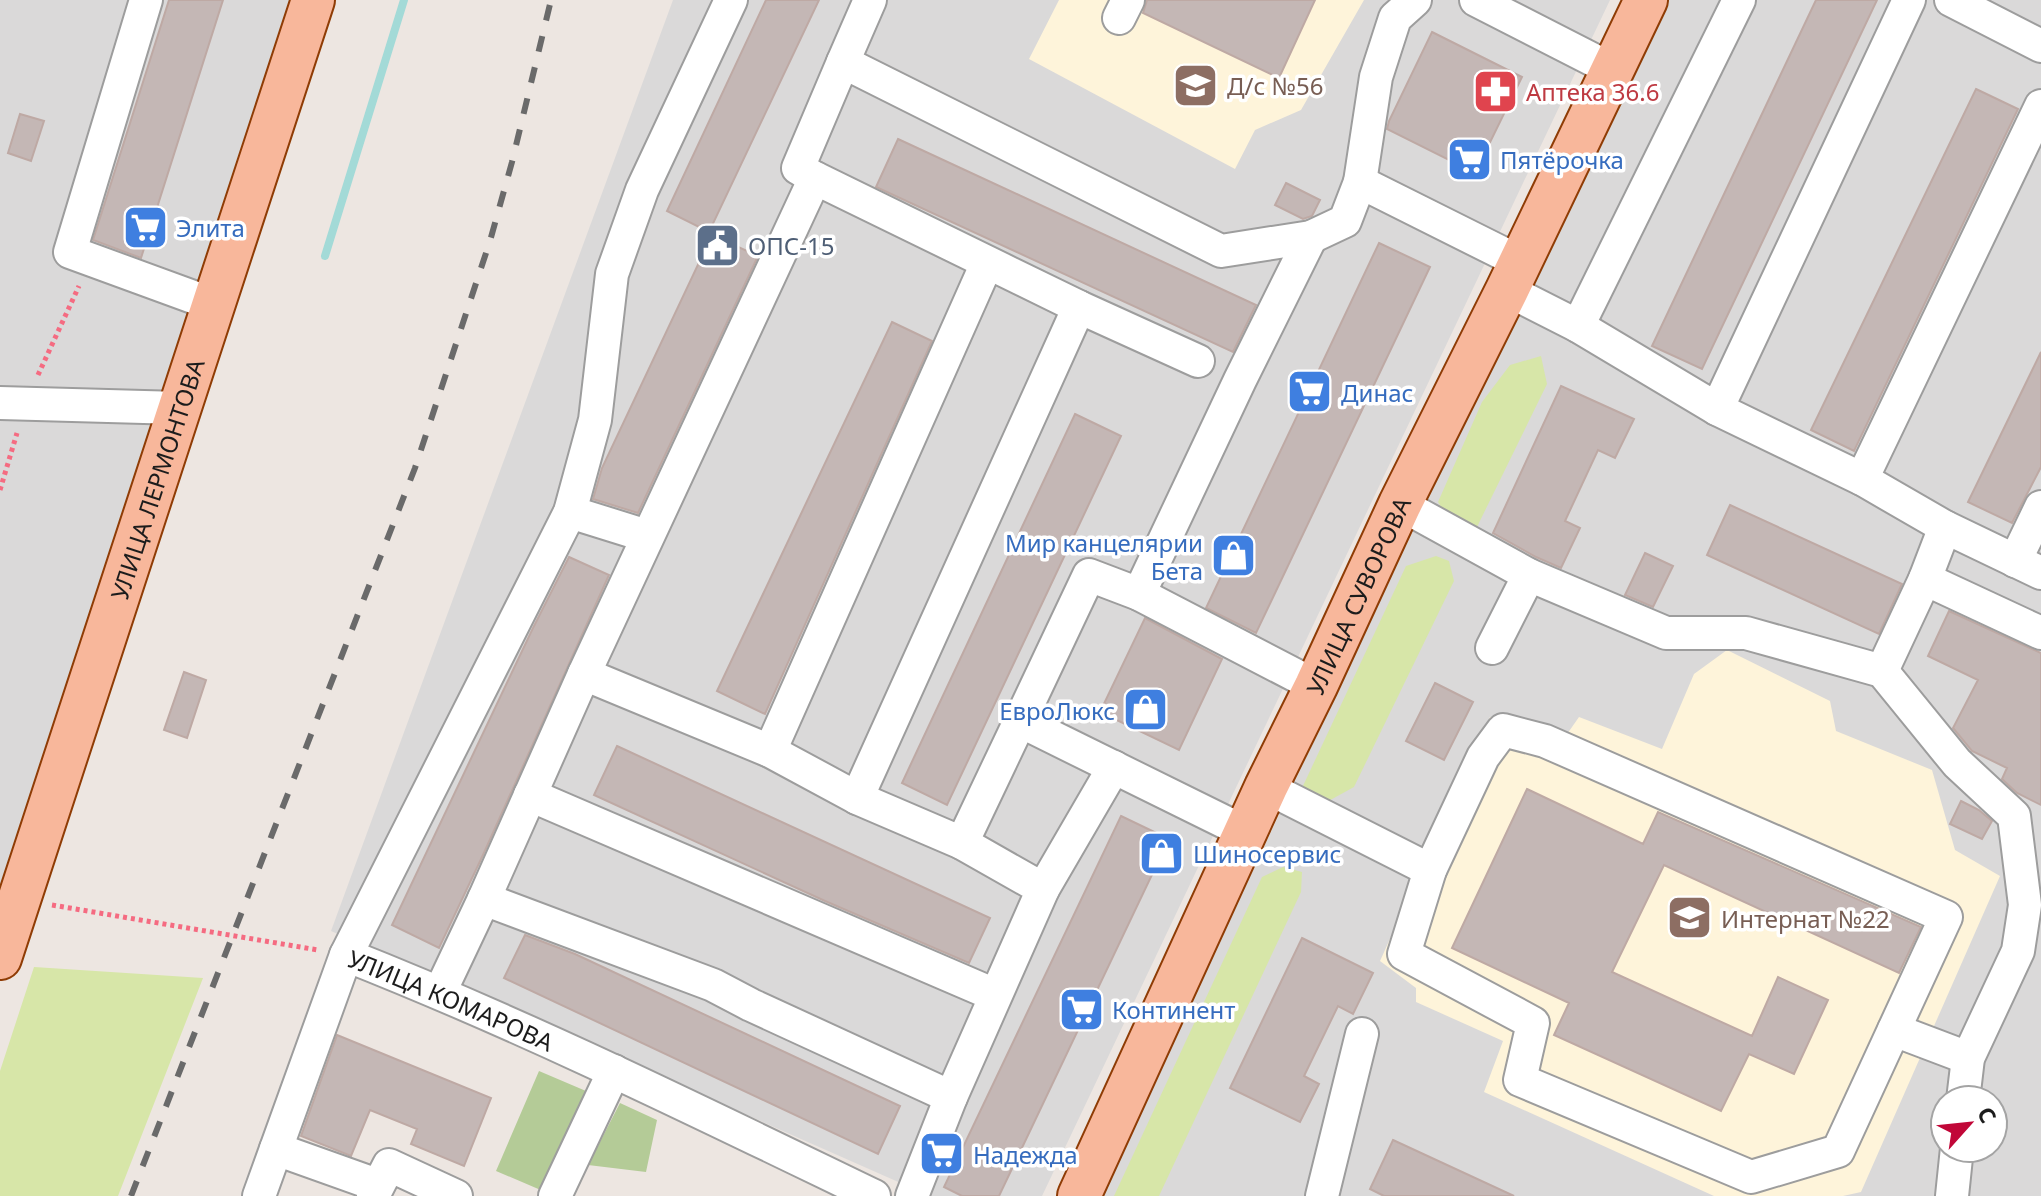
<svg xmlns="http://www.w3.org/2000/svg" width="2041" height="1196" viewBox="0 0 2041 1196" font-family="'Noto Sans',sans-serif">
  <rect width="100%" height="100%" fill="#ede6e1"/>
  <path fill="#dad9d9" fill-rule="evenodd" d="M0,0H313L0,898Z
    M673,0H1610L1042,1196H930L331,931Z
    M1664,0H2041V1196H1099ZM1945,1100H1993V1148H1945Z"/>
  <path fill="#fef4da" d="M1059,0H1364L1301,110L1255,130L1235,169L1029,59Z
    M1727,650L1830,701L1836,731L1932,770L1955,850L2000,876L1861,1192L1843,1196H1714L1484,1092L1503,1041L1416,1002V988L1380,961L1490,717L1530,723L1565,737L1579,717L1662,749L1694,674Z"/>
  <path fill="#d7e6a8" d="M1541,356L1547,384L1476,529L1449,520L1438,502L1482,402L1510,365Z
    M1436,556L1449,561L1454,581L1354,787L1323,804L1302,788L1406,566Z
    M1283,867L1302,872L1301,892L1159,1196H1114L1262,877Z
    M34,967L203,978L118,1196H0V1071Z"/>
  <path fill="#b4cb97" d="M539,1071L593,1094L550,1194L496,1171Z
    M620,1103L657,1120L646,1172L588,1165Z"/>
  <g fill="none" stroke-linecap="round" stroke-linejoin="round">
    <path stroke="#a3dad7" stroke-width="8" d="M325,256L404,0"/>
  </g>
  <path fill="#c4b7b5" stroke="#bea9a4" stroke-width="2" d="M169,0H223L141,258L93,240Z
    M766,0H819L709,232L667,211Z
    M1147,0H1315L1279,78L1143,13Z
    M1816,0H1877L1702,369L1652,346Z
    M1432,32L1522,77L1475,173L1387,129L1389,121Z
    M1976,89L2018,109L1854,451L1811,430Z
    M20,114L44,121L31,161L8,153Z
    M898,139L1256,305L1233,352L876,187Z
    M1286,183L1320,200L1312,216L1303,219L1275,205Z
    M712,235L758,256L638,513L593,499L602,468Z
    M1379,243L1430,267L1256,633L1206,608Z
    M892,322L932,341L765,714L717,691Z
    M2041,352V467L2012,523L1968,502Z
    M1561,386L1634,419L1615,458L1598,450L1565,521L1580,528L1561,568L1536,557L1493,533Z
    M1075,414L1121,436L947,805L902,783Z
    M1730,505L1902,584L1879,634L1707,555Z
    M1645,553L1673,566L1653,607L1625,595Z
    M569,557L609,575L483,855L439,948L392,925L533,628Z
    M1949,611L2041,653V805L2017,793L2002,779L2007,768L1972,751L1953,728L1978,680L1928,656Z
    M1145,618L1222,659L1179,750L1100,712Z
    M184,672L206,680L187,738L164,730Z
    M1435,683L1473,702L1444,760L1406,741Z
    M617,746L990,918L969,963L825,901L594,795Z
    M1527,789L1643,844L1658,812L1921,927L1899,973L1664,865L1612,972L1752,1036L1778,977L1828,1000L1794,1074L1749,1054L1721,1111L1554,1035L1569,1003L1452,948Z
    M1961,801L1979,810L1992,821L1982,839L1950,824Z
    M1121,816L1169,839L999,1196H962L944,1187Z
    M525,935L575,954L900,1106L878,1154L504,978Z
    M1302,938L1373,973L1353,1014L1338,1006L1304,1076L1319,1084L1300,1122L1230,1088Z
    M337,1035L491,1098L464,1166L411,1144L417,1129L370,1110L351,1156L301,1136Z
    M1393,1140L1514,1196H1384L1370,1189Z"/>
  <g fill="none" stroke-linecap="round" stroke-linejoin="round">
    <defs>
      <g id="minor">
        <path d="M146,0L70,252L215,305"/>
        <path d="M1476,0L1613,70"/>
        <path d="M1951,0L2041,46"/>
        <path d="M1119,18L1128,0"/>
        <path d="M843,62L870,0"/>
        <path d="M815,178L584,674L770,751L857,798L962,843L1020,721L1245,832"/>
        <path d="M1360,182L1376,77L1395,18L1415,0"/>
        <path d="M1507,290L1578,326L1717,409L1862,479L1945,527L2041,573"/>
        <path d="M1578,326L1739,0"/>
        <path d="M1198,361L1079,307L815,178L798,168L843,62L1221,251L1311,237L1345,221L1360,182L1520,262"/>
        <path d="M0,403L180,408"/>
        <path d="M1717,409L1909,0"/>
        <path d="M1862,479L2041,106"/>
        <path d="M1400,504L1529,575L1666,633H1746L1882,671L1957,763L2014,816L2025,905L2018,951L1968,1058L1963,1100"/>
        <path d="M570,512L647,536"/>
        <path d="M2015,561L2041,507"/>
        <path d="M1925,579L2041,633"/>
        <path d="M1139,594L1240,380L1311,237"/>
        <path d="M1492,648L1529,575"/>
        <path d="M1882,671L1925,579L1945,527"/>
        <path d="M1020,721L1089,575L1139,594L1316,686"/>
        <path d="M1503,730L1545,741L1946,917L1838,1151L1751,1177L1520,1080L1533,1023L1404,954L1430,870L1483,757Z"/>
        <path d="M770,751L987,263"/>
        <path d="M1266,787L1430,870"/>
        <path d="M530,795L995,995"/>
        <path d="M857,798L1079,307"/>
        <path d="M1043,889L1114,767"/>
        <path d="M484,899L713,985L751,1005L951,1097"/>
        <path id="s1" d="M346,955C526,1026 700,1112 874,1196"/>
        <path d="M440,992L484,899L584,674"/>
        <path d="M1894,1030L1968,1058"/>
        <path d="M276,1149L377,1185"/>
        <path d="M259,1196L346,955L570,512L595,420L612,274L642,190L731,0"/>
        <path d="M373,1196L389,1165L456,1196"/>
        <path d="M555,1196L614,1071"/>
        <path d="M912,1196L951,1097L1043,889L962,843"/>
        <path d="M1322,1196L1362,1034"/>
        <path d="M1952,1196L1957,1148"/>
      </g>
      <g id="major">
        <path id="s2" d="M0,958L313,0"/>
        <path id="s3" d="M1079,1196L1266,787L1316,686L1400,504L1507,290L1646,0"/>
      </g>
    </defs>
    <use href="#minor" stroke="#9d9d9d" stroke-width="36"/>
    <use href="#major" stroke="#8f3c05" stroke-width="46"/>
    <path stroke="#f56b81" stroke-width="5" stroke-dasharray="4 4" stroke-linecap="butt" d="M38,375L79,286
      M0,490L17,433
      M52,905L318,950"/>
    <use href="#minor" stroke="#fff" stroke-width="32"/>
    <use href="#major" stroke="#f8b79b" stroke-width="42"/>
    <path stroke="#6a6a6a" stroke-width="6" stroke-dasharray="16 16" stroke-linecap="butt" d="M131,1196L415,468L490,241L512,162L551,0"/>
  </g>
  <defs>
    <symbol id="school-square" viewBox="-11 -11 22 22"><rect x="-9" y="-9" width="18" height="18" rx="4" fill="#8d6e63" stroke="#fff"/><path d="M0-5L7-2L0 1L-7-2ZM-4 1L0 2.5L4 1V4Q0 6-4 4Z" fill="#fff"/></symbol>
    <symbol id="pharmacy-square" viewBox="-11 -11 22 22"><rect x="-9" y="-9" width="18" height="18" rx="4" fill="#e0444e" stroke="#fff"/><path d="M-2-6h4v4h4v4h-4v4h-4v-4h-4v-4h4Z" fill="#fff"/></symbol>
    <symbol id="supermarket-square" viewBox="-11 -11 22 22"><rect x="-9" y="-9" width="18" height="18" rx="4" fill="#3f7fe0" stroke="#fff"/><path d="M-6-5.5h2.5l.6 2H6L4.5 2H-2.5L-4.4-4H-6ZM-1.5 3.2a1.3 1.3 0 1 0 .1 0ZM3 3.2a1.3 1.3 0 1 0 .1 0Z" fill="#fff"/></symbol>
    <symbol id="civic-square" viewBox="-11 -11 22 22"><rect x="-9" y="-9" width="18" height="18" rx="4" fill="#5c6f8a" stroke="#fff"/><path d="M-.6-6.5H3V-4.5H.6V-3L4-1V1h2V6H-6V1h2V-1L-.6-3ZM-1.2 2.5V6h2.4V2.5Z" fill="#fff"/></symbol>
    <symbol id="shop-square" viewBox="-11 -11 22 22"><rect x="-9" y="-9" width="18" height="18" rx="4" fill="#3f7fe0" stroke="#fff"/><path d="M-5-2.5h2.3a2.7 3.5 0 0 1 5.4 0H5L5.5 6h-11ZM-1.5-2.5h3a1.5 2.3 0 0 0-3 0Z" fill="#fff"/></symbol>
  </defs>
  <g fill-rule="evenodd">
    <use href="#school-square" x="1170" y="60" width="51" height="51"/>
    <use href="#pharmacy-square" x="1470" y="66" width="51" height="51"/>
    <use href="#supermarket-square" x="1444" y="134" width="51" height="51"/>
    <use href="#supermarket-square" x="120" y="202" width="51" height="51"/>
    <use href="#civic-square" x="692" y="220" width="51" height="51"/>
    <use href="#supermarket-square" x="1284" y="366" width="51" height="51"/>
    <use href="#shop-square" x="1208" y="530" width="51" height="51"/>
    <use href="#shop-square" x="1120" y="684" width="51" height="51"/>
    <use href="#shop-square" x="1136" y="828" width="51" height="51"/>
    <use href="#school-square" x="1664" y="892" width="51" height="51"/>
    <use href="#supermarket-square" x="1056" y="984" width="51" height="51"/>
    <use href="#supermarket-square" x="916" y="1128" width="51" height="51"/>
  </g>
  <g text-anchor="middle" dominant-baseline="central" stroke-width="7" stroke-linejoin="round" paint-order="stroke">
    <g font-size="24" fill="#785e54" stroke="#fff" text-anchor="start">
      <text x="1227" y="85">Д/с №56</text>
      <text x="1721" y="918">Интернат №22</text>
    </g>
    <g font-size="24" fill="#be3a42" stroke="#fff" text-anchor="start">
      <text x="1526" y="91">Аптека 36.6</text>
    </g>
    <g font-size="24" fill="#366cbe" stroke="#fff" text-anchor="start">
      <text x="1500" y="159">Пятёрочка</text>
      <text x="176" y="227">Элита</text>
      <text x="1341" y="392">Динас</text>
      <text x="1203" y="542" text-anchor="end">Мир канцелярии<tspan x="1203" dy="28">Бета</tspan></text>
      <text x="1115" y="710" text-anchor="end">ЕвроЛюкс</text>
      <text x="1193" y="853">Шиносервис</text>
      <text x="1112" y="1009">Континент</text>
      <text x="973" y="1154">Надежда</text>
    </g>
    <g font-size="24" fill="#4e5e75" stroke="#fff" text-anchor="start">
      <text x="748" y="245">ОПС-15</text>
    </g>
    <g font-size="24" fill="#1c1c1c" stroke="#fff">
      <text stroke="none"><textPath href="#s2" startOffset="504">УЛИЦА ЛЕРМОНТОВА</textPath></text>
      <text stroke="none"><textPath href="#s3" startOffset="662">УЛИЦА СУВОРОВА</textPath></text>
      <text stroke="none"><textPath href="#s1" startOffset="114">УЛИЦА КОМАРОВА</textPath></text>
    </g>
  </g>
  <g transform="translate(1969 1124) rotate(63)"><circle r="38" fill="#ffffff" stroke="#a4a4a4" stroke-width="2"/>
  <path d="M0-6L14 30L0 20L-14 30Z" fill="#c10738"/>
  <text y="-12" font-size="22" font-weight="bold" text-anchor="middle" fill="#1c1c1c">С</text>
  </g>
</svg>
